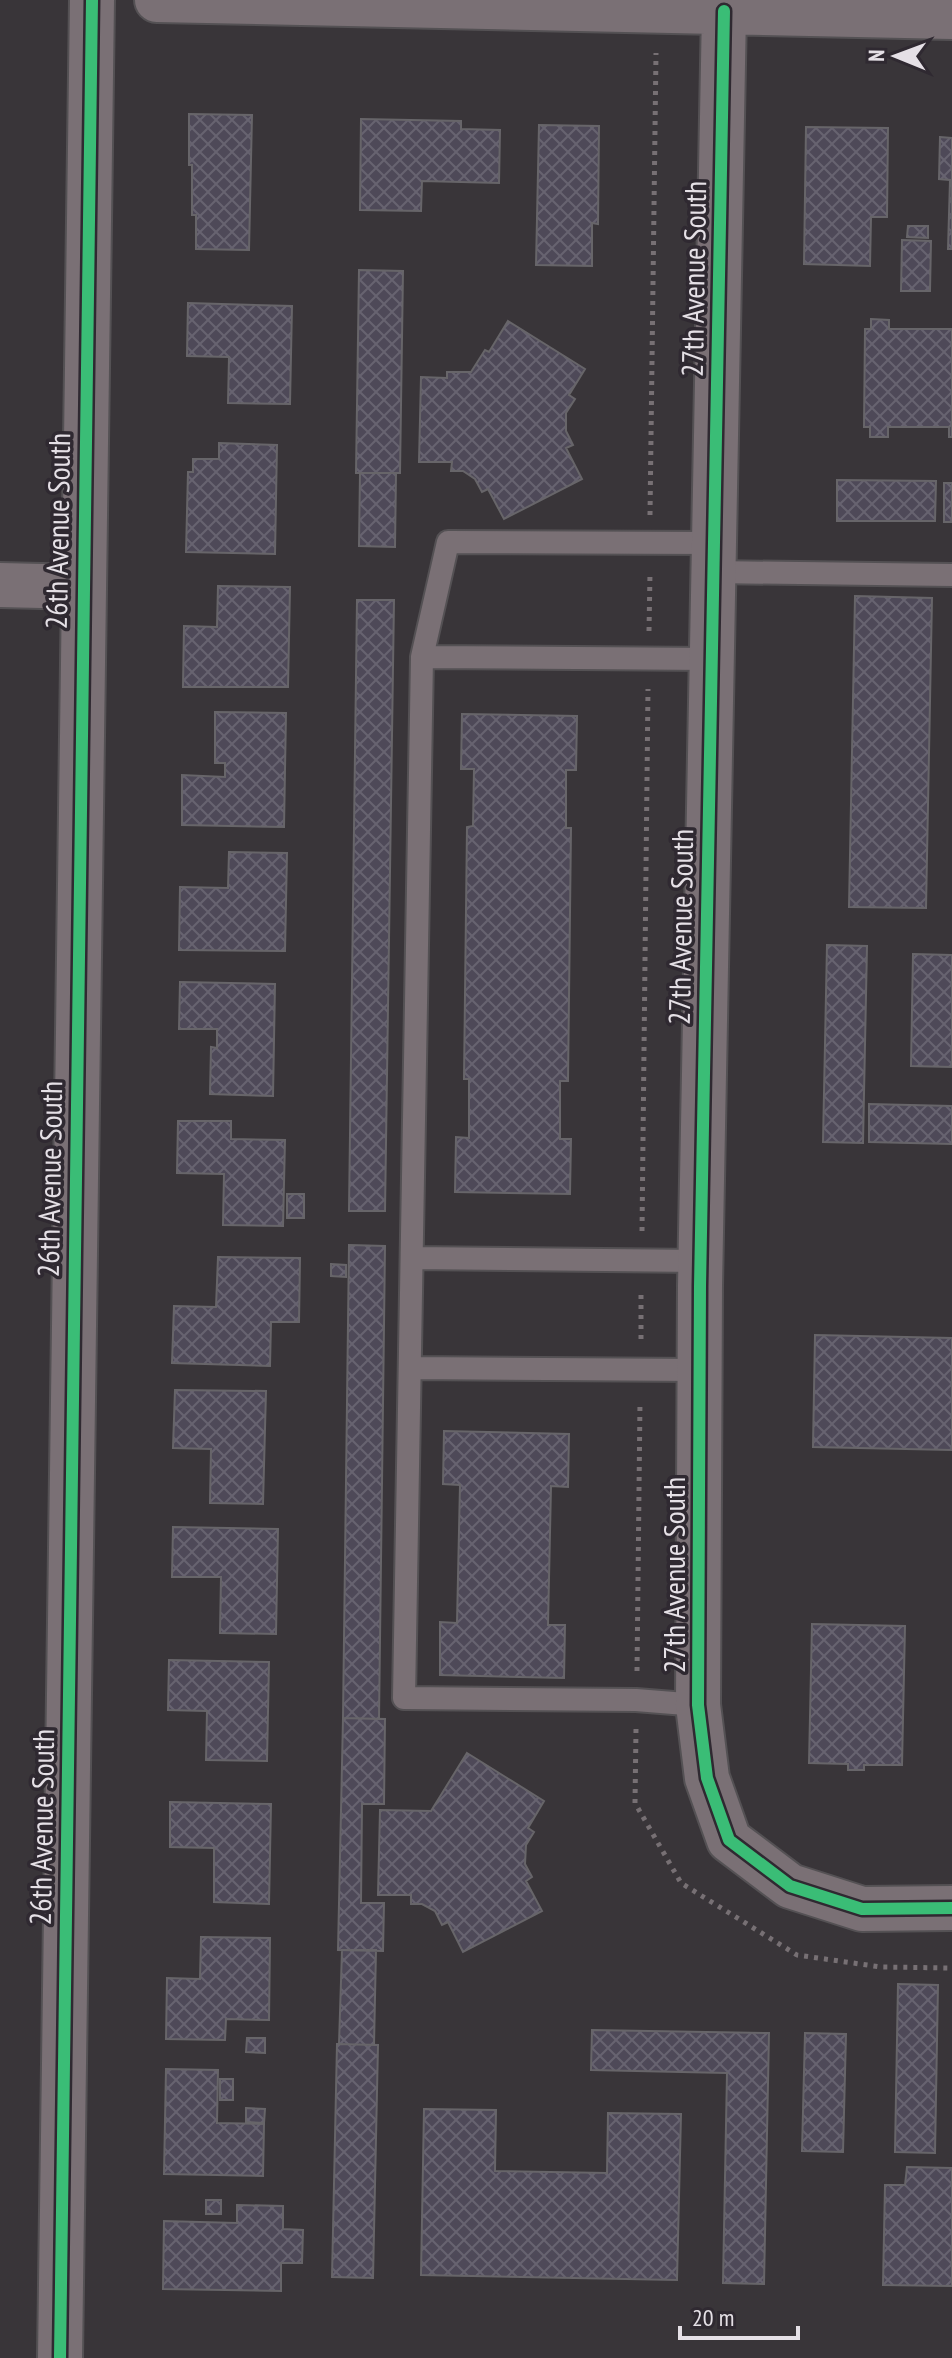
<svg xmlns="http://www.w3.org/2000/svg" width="952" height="2358" viewBox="0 0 952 2358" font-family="'PT Sans Narrow',sans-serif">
  <defs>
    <pattern id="building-cross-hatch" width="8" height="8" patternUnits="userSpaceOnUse" patternTransform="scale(2)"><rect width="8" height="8" fill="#4e4958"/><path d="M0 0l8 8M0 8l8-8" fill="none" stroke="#676370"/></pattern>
  </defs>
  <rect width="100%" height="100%" fill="#393539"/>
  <path fill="url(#building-cross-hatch)" stroke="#676569" stroke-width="2" d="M189,114L252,115L249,250L196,249V215H192V165H189Z
    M361,119L461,121V129L500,130L499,183L422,181L421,211L360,210Z
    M539,125L599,126L598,224L592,223V266L536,265Z
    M806,127L888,128L887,217H871L870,266L804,264Z
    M940,137L952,138V249H948L950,180L939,179Z
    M908,226H928V238L907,237Z
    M902,240L931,241L930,291H901Z
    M359,270L403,271L400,473H356Z
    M188,303L292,306L290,404L228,403L229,357L187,356Z
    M871,319L889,320V329H952V437H949V427H888V437H870V427H864L865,329H871Z
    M508,321L585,369L569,395L575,399L566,413V431L573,445L566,448L582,479L504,519L488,489L482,492L475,479L463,471H451L452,462H419L421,377L447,378V372H471L485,350L489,352Z
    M219,443L277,445L275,554L186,552L188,472H193V459H219Z
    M360,473H396L395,547L359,546Z
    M837,480L936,481L935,521H837Z
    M944,483H952V522H944Z
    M218,586L290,587L288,687H183L184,626L217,627Z
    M855,596L932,598L926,908L849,907Z
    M357,600H394L385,1211H349Z
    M215,712L286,713L284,827L182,825V775L225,777V763H215Z
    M462,714L577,716L576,770H566V828H571L568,1081H560V1139H571L570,1194L455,1192L456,1137L469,1138V1079H464L467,827L473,826L474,769H461Z
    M229,852L287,853L285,951L179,950L180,887L228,888Z
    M827,945L867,946L863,1143L823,1142Z
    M913,954L952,955V1067L911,1066Z
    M180,982L275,984L273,1096L210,1094L211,1047L217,1048V1029H179Z
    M869,1104L952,1106V1144L869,1142Z
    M178,1121H231V1139L285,1140L283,1226L223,1225L224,1174L177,1173Z
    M287,1194H304V1218H287Z
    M349,1245L385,1246L379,1719L343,1718Z
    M218,1257L300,1258L299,1322H271L270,1366L172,1363L174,1306L216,1307Z
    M331,1264L346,1265V1277L331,1276Z
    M815,1335L952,1338V1450L813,1447Z
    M175,1390L266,1391L263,1504L210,1503L211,1449L173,1448Z
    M444,1431L569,1434L568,1487L551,1486L548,1625H565L564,1678L440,1675V1622L457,1623L460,1485L443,1484Z
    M173,1527L278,1529L276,1634L220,1633L221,1577H172Z
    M812,1624L905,1626L902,1765H864V1770H848V1764L809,1763Z
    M169,1660L269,1662L267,1761L206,1760L207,1711L168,1710Z
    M343,1718L385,1719L384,1804H362L361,1903H384L383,1951L338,1950Z
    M467,1753L544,1801L528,1828L534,1832L526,1845L525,1864L532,1877L526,1881L542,1911L463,1952L448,1922L442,1925L435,1911L422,1904H411V1895H378L380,1810L431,1811Z
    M170,1802L271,1804L269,1904L214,1902V1848L170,1847Z
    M201,1937L270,1938L269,2020L226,2019L225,2040L166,2039L167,1978L200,1979Z
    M342,1950H376L374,2045L339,2044Z
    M898,1984L938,1985L935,2153L895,2152Z
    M592,2030L769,2033L764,2284L723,2283L727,2073L591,2070Z
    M805,2033L846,2034L843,2152L802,2151Z
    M247,2038H265V2053L246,2052Z
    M337,2044L378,2045L373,2278L332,2277Z
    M166,2069L218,2070L217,2123L264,2124L263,2176L164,2174Z
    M220,2079H233V2100H220Z
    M246,2108L265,2109L264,2123L246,2122Z
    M424,2109L496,2110L495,2171L607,2173L608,2113L681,2114L677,2280L421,2275Z
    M907,2167L952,2168V2286L883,2285L885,2185H905Z
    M206,2200H221V2214H206Z
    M237,2205L283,2206V2229L303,2230L302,2263H281V2291L163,2289L164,2221L237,2223Z"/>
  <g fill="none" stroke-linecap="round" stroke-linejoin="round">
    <defs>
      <path id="service" d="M713,572L952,575
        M422,657L712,659
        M412,1258L700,1261
        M410,1368L699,1370
        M698,1705L636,1700L404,1698L422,657L448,542L714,543"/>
      <path id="minor" d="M157,0L952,17
        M724,11L700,1286L698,1705L707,1778L729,1840L790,1886L862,1909L952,1908
        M0,585L83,587
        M60,2358L92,0"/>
    </defs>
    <use href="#service" stroke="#545154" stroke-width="26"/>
    <use href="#minor" stroke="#545154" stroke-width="48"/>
    <path stroke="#777074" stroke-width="5" stroke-dasharray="4 6" stroke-linecap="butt" d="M650,515L656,53
      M649,631L650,573
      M642,1231L648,689
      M641,1339V1289
      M637,1671L640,1401
      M636,1729L635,1803L681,1883L797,1955L881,1967L952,1968"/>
    <use href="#service" stroke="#7a7075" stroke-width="22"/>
    <use href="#minor" stroke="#7a7075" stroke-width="44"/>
    <defs>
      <path id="cycleway" d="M724,11L700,1286L698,1705L707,1778L729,1840L790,1886L862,1909L952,1908
        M60,2358L92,0"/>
    </defs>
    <use href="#cycleway" stroke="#2f2931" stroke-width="17"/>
    <use href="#cycleway" stroke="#3abd76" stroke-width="12"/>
  </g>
  <g text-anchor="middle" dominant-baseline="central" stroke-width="7" stroke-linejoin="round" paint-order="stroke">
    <g font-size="30" fill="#e5e0e6" stroke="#2f2931">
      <text transform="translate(693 279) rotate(-89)">27th Avenue South</text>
      <text transform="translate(57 531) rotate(-89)">26th Avenue South</text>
      <text transform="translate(680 927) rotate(-89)">27th Avenue South</text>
      <text transform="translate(49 1179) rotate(-89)">26th Avenue South</text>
      <text transform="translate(673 1575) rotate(-90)">27th Avenue South</text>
      <text transform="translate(41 1827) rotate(-89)">26th Avenue South</text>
    </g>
  </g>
  <g transform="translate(896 56) rotate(271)" stroke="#2f2931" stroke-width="6" paint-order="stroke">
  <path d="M0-6L14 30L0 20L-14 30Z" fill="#e5e0e6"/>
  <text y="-12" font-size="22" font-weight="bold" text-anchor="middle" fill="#e5e0e6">N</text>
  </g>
  <path d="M680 2326v12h118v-12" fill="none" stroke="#e5e0e6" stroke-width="4"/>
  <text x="692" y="2326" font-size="24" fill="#e5e0e6" stroke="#2f2931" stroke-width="6" paint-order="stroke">20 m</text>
</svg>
